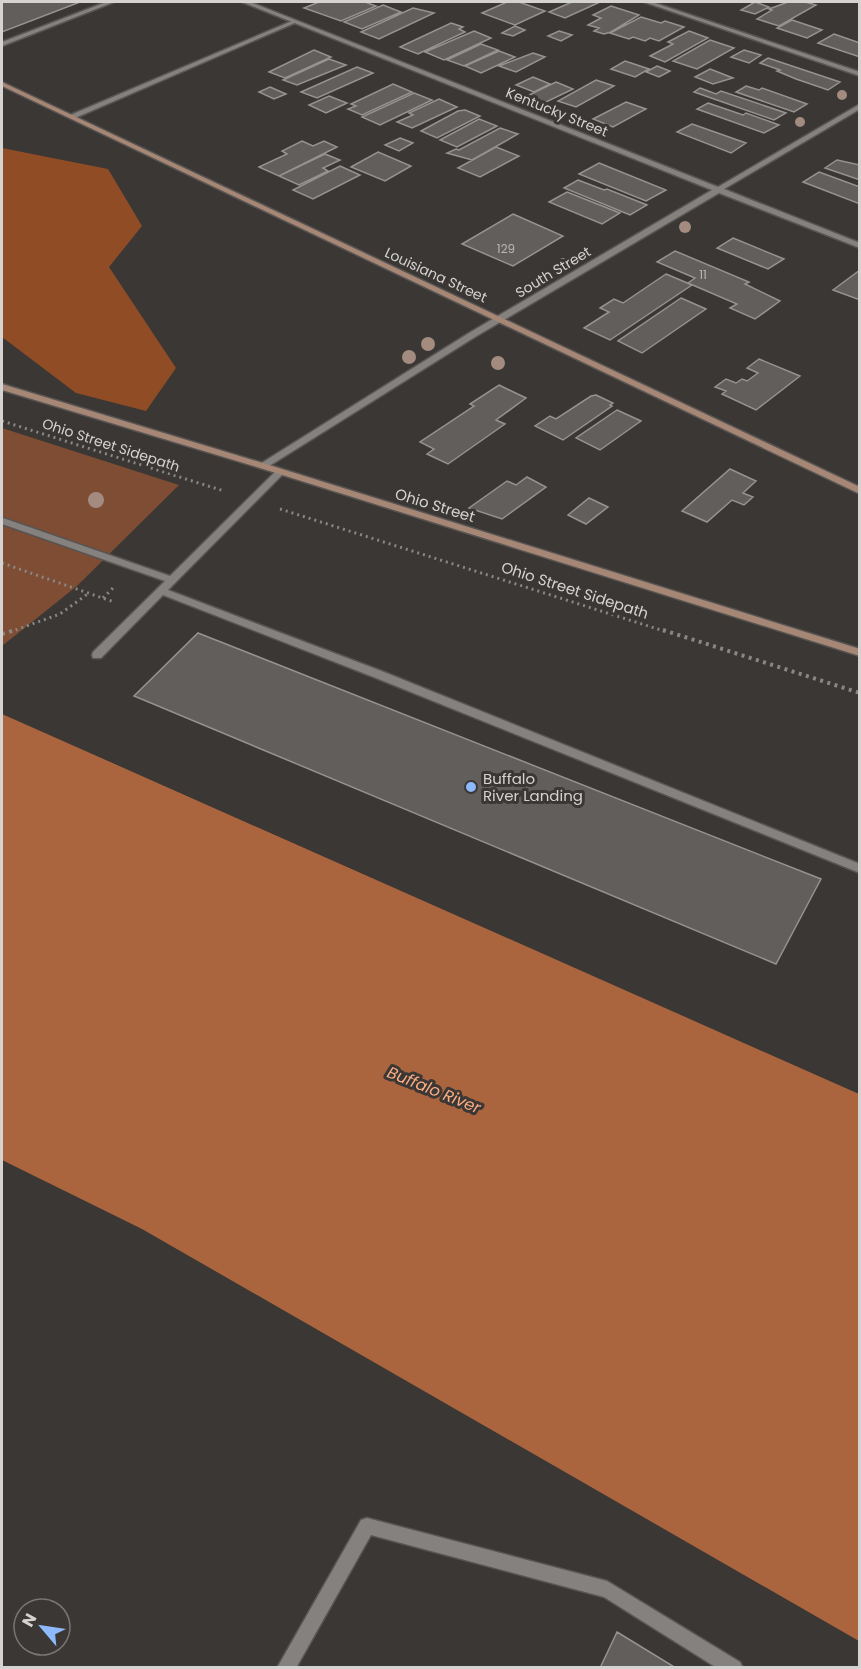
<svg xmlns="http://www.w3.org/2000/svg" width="861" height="1669" viewBox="0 0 861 1669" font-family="Poppins,sans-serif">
  <rect width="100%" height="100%" fill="#3a3735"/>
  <path fill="#7e4d33" d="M2,428L179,485L77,586L2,646Z"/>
  <path fill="#904c24" d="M2,148L108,169L142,226L109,267L176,368L146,411L76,393L2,337Z"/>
  <path fill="#ab653e" d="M2,714L859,1094V1641L142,1229L2,1160Z"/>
  <path fill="#625e5c" stroke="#969290" stroke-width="1.5" d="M2,2H80L2,32Z
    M319,2H365L376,6L341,21L304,8Z
    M507,2H519L545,11L515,25L482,13Z
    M572,2H600L565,18L549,12Z
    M755,2L769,7L755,14L741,10Z
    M788,2H805L816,5L779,26L757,19L772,10L769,9Z
    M383,5L401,12L362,29L344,22Z
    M611,6L639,15L611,32L604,34L594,31L599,28L588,25L601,18L593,15Z
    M413,8L434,13L379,39L361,32Z
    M641,17L661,23L665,21L684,27L659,41L650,38L645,41L633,37L629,39L610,33Z
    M792,20L822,30L807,38L777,28Z
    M451,23L463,27L459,29L465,32L418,54L400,47Z
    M515,26L525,30L513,36L502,33Z
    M474,31L491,38L444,60L425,52Z
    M559,31L572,35L561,41L548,36Z
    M689,31L708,38L665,62L650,56L673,44L668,42Z
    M834,34L860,43V57L818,43Z
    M710,40L734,48L697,69L673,61Z
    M481,44L498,50L464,66L447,60Z
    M314,50L331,57L285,78L269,72Z
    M744,50L761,55L749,63L731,57Z
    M499,51L515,57L481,73L465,66Z
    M533,53L545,57L516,72L499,66Z
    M768,58L840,82L828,90L796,79L777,71L780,70L760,63Z
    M329,59L346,65L297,85L283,80Z
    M625,61L649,69L635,77L611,69Z
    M657,66L670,71L659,77L646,72Z
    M357,67L373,73L317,98L301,92Z
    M710,69L733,78L713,84L695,77Z
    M533,77L550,84L534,92L516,85Z
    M596,80L614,86L576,107L558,101Z
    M556,82L573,89L544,103L527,96Z
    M393,84L412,92L362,115L348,109L356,106L351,104Z
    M746,86L759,90L762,88L807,104L794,112L736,92Z
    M270,87L286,94L274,99L259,92Z
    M700,88L716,94L721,91L786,113L774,120L694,92Z
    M414,93L432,100L380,125L362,117Z
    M329,96L347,103L326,113L309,105Z
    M439,99L457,107L412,128L397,122L413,115L409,113Z
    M626,102L646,109L613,127L593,119Z
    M708,103L743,115L746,113L779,125L764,133L697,109Z
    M465,110L480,116L437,138L421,131L458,111Z
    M479,119L497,126L457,147L440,140Z
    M692,124L746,143L731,153L677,132Z
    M500,128L518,134L472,160L447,153L456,149L459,150Z
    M400,138L413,143L399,151L385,145Z
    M302,141L313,146L324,141L337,147L279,176L259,167L287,154L282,151Z
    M496,147L519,156L480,177L458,168Z
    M378,152L411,166L385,181L351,167Z
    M325,154L340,160L323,168L328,171L299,185L279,176Z
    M837,160L860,165V180L825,168Z
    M599,163L666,190L646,201L579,174Z
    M340,166L360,175L313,199L293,190Z
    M819,172L860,187V204L803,182Z
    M578,180L604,190L607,189L647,205L630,215L564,188Z
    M567,192L620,213L602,224L549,202Z
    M513,214L563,236L513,266L462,244Z
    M733,238L784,259L768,269L717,248Z
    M675,251L749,282L745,284L780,301L755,319L730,308L737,304L688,283L695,278L657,262Z
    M860,270V300L833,290Z
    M666,274L692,285L610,340L584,328L609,312L600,308L614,299L623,303Z
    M681,298L706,309L642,353L618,341Z
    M759,359L800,376L756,410L722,394L726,391L715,387L726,379L736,383L742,379L747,381L758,373L747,368Z
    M499,385L526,398L496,420L505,424L448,464L427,454L434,449L420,442L474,406L470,404Z
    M596,395L613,403L610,405L612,406L563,440L535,426L550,416L556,419L591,396Z
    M617,410L641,421L600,450L576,438Z
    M730,469L756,481L743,493L753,497L744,505L732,500L707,522L682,511Z
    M527,477L546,487L502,519L469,508L507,481L516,485Z
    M589,498L608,507L586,524L568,515Z
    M198,633L821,879L776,964L134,696Z
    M617,1632L676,1668H600Z"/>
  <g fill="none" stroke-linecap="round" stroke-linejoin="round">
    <defs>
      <path id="lane" d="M292,21L297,22L75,118L68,116Z
        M280,469L283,470V474L168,590L384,672L860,864V873L376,678L163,595L101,658H93L92,655L93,652L165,581L2,524V518L6,519L170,576L277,470Z
        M367,1518L607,1581L740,1662L743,1668H717L604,1597L371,1535L296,1668H277L361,1520Z"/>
      <path id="street" d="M106,2H114L2,46V42Z
        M242,2H250L718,187L860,104V109L724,189L860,243V248L719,193L475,337L266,468H260V464L469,333L712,190Z
        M644,2H652L860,72V76Z"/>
      <path id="secondary" d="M2,82L860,487V494L2,86Z
        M2,384L266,464L860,649V656L260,468L2,390Z"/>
    </defs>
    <use href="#lane" stroke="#585452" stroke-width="3"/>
    <use href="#street" stroke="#585452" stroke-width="3"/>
    <use href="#secondary" stroke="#585452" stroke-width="3"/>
    <path stroke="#898785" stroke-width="3" stroke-dasharray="2 4" stroke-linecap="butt" d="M2,421L224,491
      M280,509L667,632
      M2,563L114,602
      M103,598L115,586
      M10,632L60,614L89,593"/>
    <path stroke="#898785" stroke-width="4" stroke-dasharray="3 4.5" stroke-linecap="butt" d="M663,630L860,693
      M2,634L15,630"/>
    <use href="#lane" fill="#85817e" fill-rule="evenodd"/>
    <use href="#street" fill="#85817e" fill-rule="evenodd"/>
    <use href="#secondary" fill="#a68674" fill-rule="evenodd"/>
  </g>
  <g fill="#a38c7f">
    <circle cx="842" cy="95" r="5"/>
    <circle cx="800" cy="122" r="5"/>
    <circle cx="685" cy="227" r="6"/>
    <circle cx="563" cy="264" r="6"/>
    <circle cx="428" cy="344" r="7"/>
    <circle cx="409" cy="357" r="7"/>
    <circle cx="498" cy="363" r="7"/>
    <circle cx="96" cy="500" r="8"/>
  </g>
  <circle fill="#8eb9fc" stroke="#3a3735" stroke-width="2" cx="471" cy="787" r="6"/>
  <g text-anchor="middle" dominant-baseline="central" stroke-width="6" stroke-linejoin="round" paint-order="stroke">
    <g font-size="12" fill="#b8b6b4">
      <text x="506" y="248">129</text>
      <text x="703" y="274">11</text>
    </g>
    <g font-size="14" fill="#d5d3d1" stroke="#3a3735">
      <text transform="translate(557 112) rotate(22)">Kentucky Street</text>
      <text transform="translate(553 272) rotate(-31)">South Street</text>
      <text transform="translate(436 275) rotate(25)">Louisiana Street</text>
      <text transform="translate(111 445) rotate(18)">Ohio Street Sidepath</text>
    </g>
    <g font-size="15" fill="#d5d3d1" stroke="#3a3735">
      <text transform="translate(435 505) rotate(17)">Ohio Street</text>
      <text transform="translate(575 590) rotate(18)">Ohio Street Sidepath</text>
    </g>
    <g font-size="15" fill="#d5d3d1" stroke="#3a3735" text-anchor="start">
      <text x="483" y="778">Buffalo<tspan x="483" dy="17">River Landing</tspan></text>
    </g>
    <g font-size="16" font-style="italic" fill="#fbad83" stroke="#3a3735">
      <text transform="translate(434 1090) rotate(22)">Buffalo River</text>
    </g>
  </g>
  <rect width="861" height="1669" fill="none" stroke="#d5d3d1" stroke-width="6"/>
  <g transform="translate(42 1627) rotate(299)"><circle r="28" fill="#3a3735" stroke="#787573" stroke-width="1.5"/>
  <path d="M0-4.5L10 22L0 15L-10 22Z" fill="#8eb9fc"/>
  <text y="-9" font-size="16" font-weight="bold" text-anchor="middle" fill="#d5d3d1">N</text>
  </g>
</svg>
